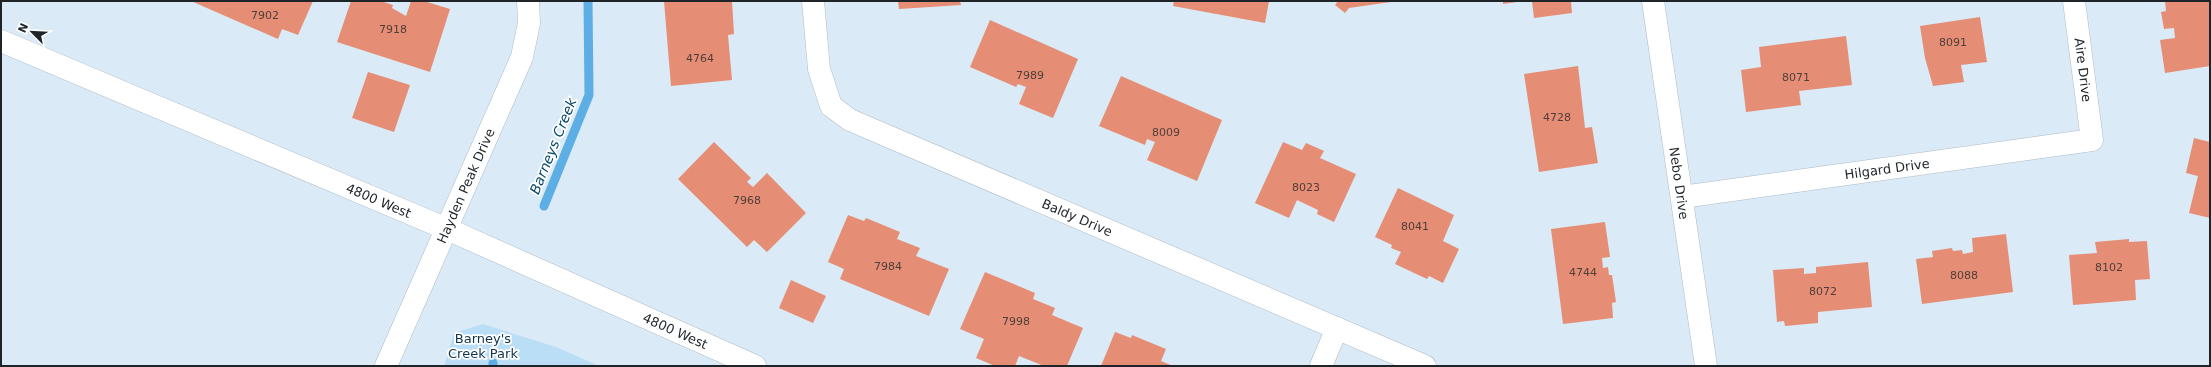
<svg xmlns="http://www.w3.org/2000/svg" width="2211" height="367" viewBox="0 0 2211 367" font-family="'DejaVu Sans',sans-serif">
  <rect width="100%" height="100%" fill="#daeaf6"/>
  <path fill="#bbdef7" d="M483,324L556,347L599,366H444L454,333Z"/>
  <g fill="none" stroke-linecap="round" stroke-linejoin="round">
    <path stroke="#5caee4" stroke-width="9" d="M544,206L589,95L588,1
      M493,363V366"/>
  </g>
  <path fill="#e58e75" d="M191,1H313L298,35L282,29L278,39Z
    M351,1H381L393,5L392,8L406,16L411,1H424L450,9L430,72L337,42Z
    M664,1H732L734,34L728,35L732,80L671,86Z
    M898,1H960L961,5L899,9Z
    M1174,1H1269L1265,23L1173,6Z
    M1338,1H1391V2L1349,8L1345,13L1335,5Z
    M1503,1H1517V2L1503,4Z
    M1532,1H1571L1572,13L1534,18Z
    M2165,1H2210V66L2165,73L2160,40L2175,38L2174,28L2164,29L2161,12L2166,11Z
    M1980,17L1987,62L1961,65L1964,82L1933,86L1925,58L1920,26Z
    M990,20L1078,59L1053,118L1019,104L1026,87L1018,84L1016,87L970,67Z
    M1846,36L1852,85L1799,91L1801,105L1746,112L1741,70L1761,67L1759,47Z
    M1578,66L1585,128L1592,127L1598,163L1539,172L1524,74Z
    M368,72L410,85L394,132L352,118Z
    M1121,76L1222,120L1197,181L1147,160L1155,142L1147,139L1145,145L1099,126Z
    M2194,138L2210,142V218L2189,213L2198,176L2186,173Z
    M714,142L751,178L747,182L753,187L767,173L806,213L767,252L754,240L747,247L678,179Z
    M1283,142L1302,150L1306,143L1324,151L1320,158L1356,174L1334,222L1317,214L1318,210L1297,200L1289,218L1255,203Z
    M1398,188L1454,215L1443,241L1459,249L1443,283L1429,276L1427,279L1395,264L1401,252L1391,248L1392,245L1375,237Z
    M848,215L864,221L866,218L900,232L897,239L920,248L916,256L949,269L929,316L840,279L844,269L828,262Z
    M1605,222L1610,257L1602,258L1603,268L1608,267L1609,275H1612L1616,302L1612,303L1613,318L1563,324L1551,229Z
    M2006,234L2013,292L1922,304L1916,259L1933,257L1932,251L1952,248L1953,251L1962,250L1963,254L1973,252L1972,238Z
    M2129,239V242L2147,241L2150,279L2135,280L2136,300L2073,305L2069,255L2097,253L2095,242Z
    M1868,262L1872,307L1818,312V323L1785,326L1784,321L1777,322L1773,270L1804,268V274L1816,273V267Z
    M985,272L1035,293L1033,299L1055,308L1052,315L1083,328L1067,366H1044L1019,356L1015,366H995L976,358L984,339L960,329Z
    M791,280L826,296L813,323L779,308Z
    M1115,332L1131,338L1132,335L1166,349L1161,361L1173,366H1101Z"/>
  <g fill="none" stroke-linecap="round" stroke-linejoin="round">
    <defs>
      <g id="minor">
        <path id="s1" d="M813,1L819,69L831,106L850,120L1425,366"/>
        <path id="s2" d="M1653,1L1706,366"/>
        <path id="s3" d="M1,41L447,229L755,366"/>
        <path id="s4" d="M1682,197L2092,140L2074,1"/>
        <path id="s5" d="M386,366L522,57L529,23L528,1"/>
        <path d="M1321,366L1337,328"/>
      </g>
    </defs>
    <use href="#minor" stroke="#adbcc8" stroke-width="23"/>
    <use href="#minor" stroke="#fff" stroke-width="22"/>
  </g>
  <g text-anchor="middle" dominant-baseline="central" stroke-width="3.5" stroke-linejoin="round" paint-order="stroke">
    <g font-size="11" fill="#503e3b">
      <text x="265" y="15">7902</text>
      <text x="393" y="29">7918</text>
      <text x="1953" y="42">8091</text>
      <text x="700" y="58">4764</text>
      <text x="1030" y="75">7989</text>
      <text x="1796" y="77">8071</text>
      <text x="1557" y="117">4728</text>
      <text x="1166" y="132">8009</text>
      <text x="1306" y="187">8023</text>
      <text x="747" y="200">7968</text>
      <text x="1415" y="226">8041</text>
      <text x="888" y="266">7984</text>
      <text x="2109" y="267">8102</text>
      <text x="1583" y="272">4744</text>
      <text x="1964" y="275">8088</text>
      <text x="1823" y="291">8072</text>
      <text x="1016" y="321">7998</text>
    </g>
    <g font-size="13" fill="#1e2428" stroke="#fff">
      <text transform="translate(2083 70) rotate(83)">Aire Drive</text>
      <text stroke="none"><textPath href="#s4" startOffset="207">Hilgard Drive</textPath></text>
      <text stroke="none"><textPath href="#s2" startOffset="184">Nebo Drive</textPath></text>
      <text stroke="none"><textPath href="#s5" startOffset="197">Hayden Peak Drive</textPath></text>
      <text stroke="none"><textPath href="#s3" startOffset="410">4800 West</textPath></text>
      <text stroke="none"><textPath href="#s1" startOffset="378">Baldy Drive</textPath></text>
      <text stroke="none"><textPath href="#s3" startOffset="734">4800 West</textPath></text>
    </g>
    <g font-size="13" fill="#10344a" stroke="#fff">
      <text x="483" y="338">Barney's<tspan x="483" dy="15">Creek Park</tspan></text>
    </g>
    <g font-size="14" font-style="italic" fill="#074a6d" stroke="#fff">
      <text transform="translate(553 146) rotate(-68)">Barneys Creek</text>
    </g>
  </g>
  <rect width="2211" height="367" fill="none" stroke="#1e2428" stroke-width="4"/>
  <g transform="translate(32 32) rotate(294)" stroke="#ffffff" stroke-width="3" paint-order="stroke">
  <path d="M0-3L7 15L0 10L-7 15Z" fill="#1e2428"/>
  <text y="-6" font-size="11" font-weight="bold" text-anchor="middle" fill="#1e2428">N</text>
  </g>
</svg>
